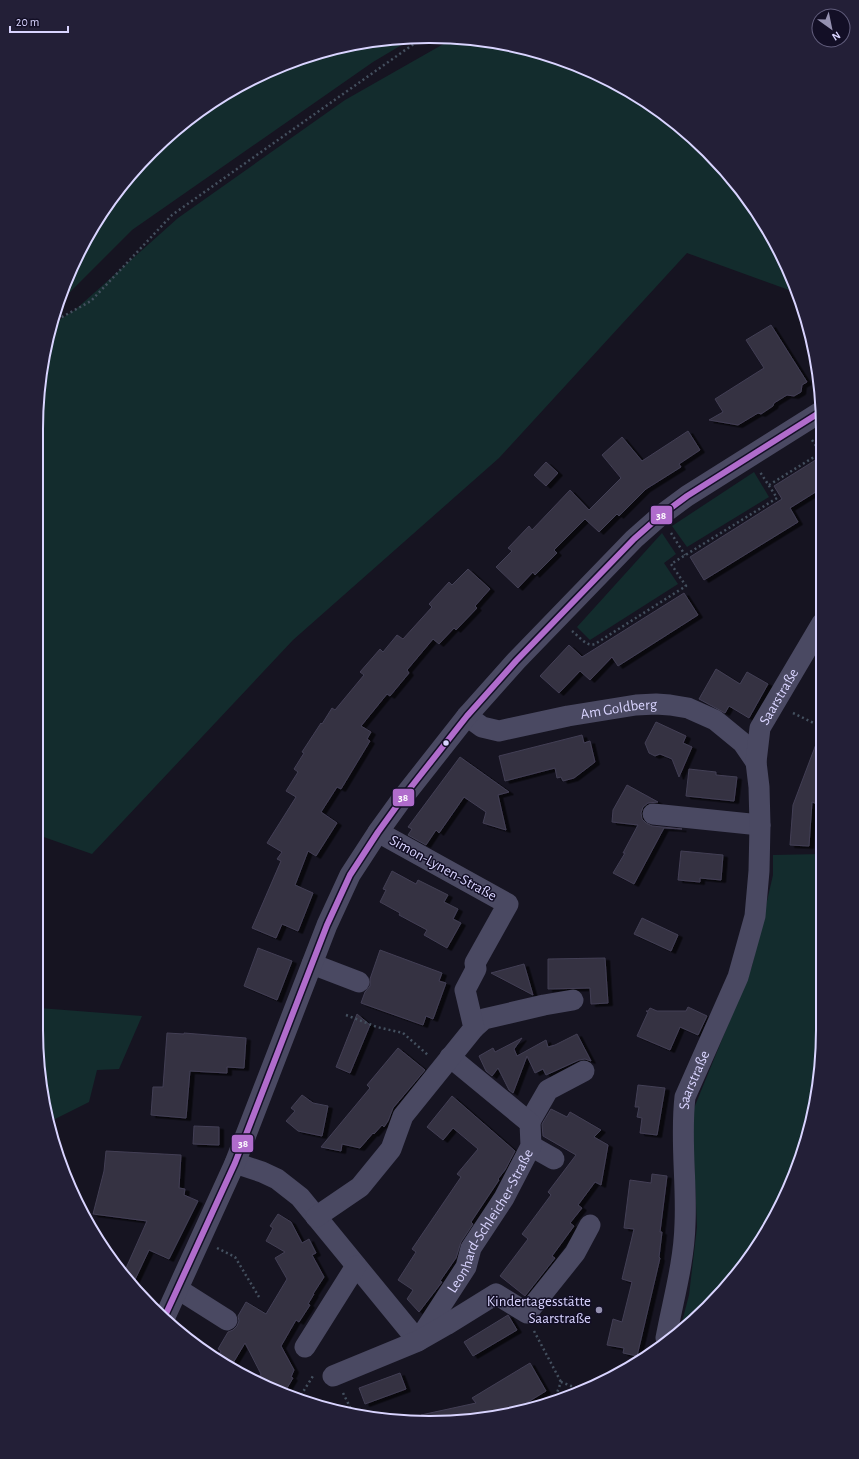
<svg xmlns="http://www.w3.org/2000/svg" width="859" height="1459" viewBox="0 0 859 1459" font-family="'Alegreya Sans',sans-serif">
  <defs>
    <filter id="shadow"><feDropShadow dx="4.5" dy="2.5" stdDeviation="0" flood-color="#0009"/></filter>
  </defs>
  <rect width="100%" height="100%" fill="#161421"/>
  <path fill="#132c2d" d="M415,37L373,62L132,230L70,292L59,299L102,211L151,151L211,102L279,66L353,44Z
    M454,38L506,44L580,66L648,102L708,151L770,233L794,286L789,290L687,253L499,458L293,640L92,854L38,835L37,404L53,324L75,310L178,218L345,100Z
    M754,472L769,497L687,547L672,526Z
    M662,533L676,554L664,563L678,584L590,640L577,627Z
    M822,854V1055L802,1156L757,1248L725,1289L684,1327L682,1322L689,1295L697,1227L692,1113L752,966L773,875V855Z
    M39,1008L142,1016L119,1069L97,1070L89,1102L49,1122L39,1081Z"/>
  <path fill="#343243" stroke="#433f54" filter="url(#shadow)" d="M771,325L807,382L802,385L801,392L794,396L787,395L774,403L773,406L761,414L758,413L738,425L709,420L723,412L715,399L764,368L746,340Z
    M688,431L700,450L679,464L681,467L646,489L619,516L617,514L599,532L585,519L554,550L557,553L535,575L533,572L518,588L496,567L512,551L508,548L529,526L532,530L570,490L589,510L621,478L602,455L622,437L642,461Z
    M822,456V488L790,508L798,522L704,580L690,557L782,499L774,486Z
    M546,462L558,473L546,486L534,475Z
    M468,569L490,589L475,606L477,608L456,630L454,628L439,644L433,639L407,670L409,673L390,696L387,694L361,726L371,732L367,739L370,741L341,789L337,787L321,812L337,823L316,856L308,851L295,885L313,893L298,931L282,924L276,938L252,928L281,861L277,859L282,852L267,843L296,797L286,791L298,772L294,769L304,753L302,752L321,723L322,724L332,708L335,710L364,675L360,672L380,649L383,652L397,635L403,639L432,607L429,604L449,582L452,585Z
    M684,593L698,615L618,666L612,657L590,680L580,671L559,693L540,676L569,645L582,657Z
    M716,669L740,684L747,672L768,684L749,718L729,706L725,713L699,699Z
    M656,722L686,736L683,743L692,747L679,777L672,759L660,754L655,756L649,753L645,743Z
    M821,731H822V806L812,802L809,846L790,845L793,805Z
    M582,735L584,743L590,741L595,762L574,778L563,781L561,777L557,778L555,768L505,781L499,756Z
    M460,757L509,792L498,795L506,830L483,823L486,812L464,797L439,833L436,830L426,845L408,835L412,829L408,827Z
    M689,769L716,772V775L737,777L734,801L686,796Z
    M627,785L658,802L648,803L643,807L641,813L642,819L646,823L652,826L682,829L664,828L634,884L613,873L625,853H623L638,825L612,822L613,810Z
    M681,851L723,855L721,880L700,878V882L678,880Z
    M392,871L416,884L418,880L448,895L444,902L458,909L453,919L461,923L447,948L424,935L427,930L399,915L400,913L380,902L386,890L383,889Z
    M642,918L678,935L671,951L634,934Z
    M258,948L292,961L277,1000L244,986Z
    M380,950L442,973L439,981L446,983L433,1019L426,1016L423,1025L361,1003L365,992L370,986V979Z
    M605,958L608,1003L591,1004L590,988L548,989V959Z
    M524,964L533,995L491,973Z
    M688,1007L707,1016L698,1035L680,1027L670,1050L637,1036L648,1012L646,1011H648L650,1008L657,1011H686Z
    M357,1014L370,1025L350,1073L336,1067Z
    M167,1033L184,1034V1033L246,1038L244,1068L227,1067V1073L190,1071L186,1118L151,1115L153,1087H163Z
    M577,1034L591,1061L585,1059L579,1060L546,1075L543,1069L535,1073L527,1056L513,1093L509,1090L498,1068L492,1076L486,1071L479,1056L493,1048L495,1052L522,1038L514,1049L517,1056L546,1040L548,1047L555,1045Z
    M398,1048L425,1070L393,1108L388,1121L384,1127L382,1125L374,1134L373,1133L360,1148L342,1144L341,1151L321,1147L370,1088L367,1085Z
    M638,1085L665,1088L657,1135L640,1133L642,1118L637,1117L639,1107H635Z
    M302,1095L313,1103L328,1106L322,1136L298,1131L286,1121L295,1111L291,1108Z
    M452,1096L515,1151L505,1170L498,1179L499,1180L471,1222L473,1224L461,1242L456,1258L440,1281L442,1282L419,1312L407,1299L413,1290L398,1280L416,1252L412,1249L461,1177L457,1174L478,1149L453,1128L443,1140L427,1127Z
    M551,1109L567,1117L570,1112L601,1130L594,1137L608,1145L601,1185L595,1182L578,1205L582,1208L570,1223L574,1226L552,1256L555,1258L525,1296L500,1276L528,1239L522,1234L551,1195L548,1192L576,1155L543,1136L542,1124Z
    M194,1126L219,1127V1145L193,1144Z
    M106,1151L181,1155L179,1188L185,1189L184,1195L198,1201L169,1259L149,1250L132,1286L123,1275L147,1221L93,1214L104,1171Z
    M652,1174L667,1176L660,1232H662L659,1257L660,1258L637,1356L623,1353L624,1348L607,1345L613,1319L622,1322L632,1282L622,1279L634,1229L624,1228L630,1180L651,1183Z
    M278,1214L291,1222L302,1243L309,1239L316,1253L312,1255L324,1277L313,1294H314L308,1304L310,1305L299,1322L296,1320L281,1346L294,1370L291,1377L293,1378L284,1393L256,1383L261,1374L245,1343L230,1368L216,1360L221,1351L218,1349L228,1332L233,1330L237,1326L239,1321L238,1316L246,1302L266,1314L287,1279L275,1258L285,1252L266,1241L273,1228L270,1226Z
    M508,1315L517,1330L473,1356L464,1342Z
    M530,1363L546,1391L505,1416L455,1422L422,1421L421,1415L476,1403L472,1398Z
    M400,1373L406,1389L365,1404L359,1388Z"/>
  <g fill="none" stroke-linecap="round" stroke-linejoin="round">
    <path stroke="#44505f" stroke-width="2.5" stroke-dasharray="2 3" stroke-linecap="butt" d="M53,322L91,301L172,215L425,36
      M812,440L821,453
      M769,485L822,452
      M671,533L685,555
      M572,631C579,636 586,647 595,644L686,586L671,564L777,498L760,472
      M793,713L822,727
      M346,1015L377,1027L403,1033L428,1055
      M217,1248L235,1257L259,1297
      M534,1331L561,1382
      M343,1393L354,1415
      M297,1398L301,1395L313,1376
      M554,1401L561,1382L584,1391"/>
    <g stroke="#4a4962" stroke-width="21">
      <path id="s1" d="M467,716L482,727L499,731L568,716L636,705L656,704L670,705L688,708L715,720L743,743L756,762"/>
      <path d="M653,814L760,825"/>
      <path d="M312,964L359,982"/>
      <path d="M474,1028L484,1019L544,1005L573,1000"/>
      <path d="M529,1123L548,1090L584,1071"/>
      <path d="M531,1146L554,1159"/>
      <path id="s2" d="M235,1163L262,1172L277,1179L300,1197L418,1341L466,1267L471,1248L504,1198L531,1146L530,1123L450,1057"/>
      <path d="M316,1217L360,1187L391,1149L403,1116L474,1028L465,990L476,969L475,963L508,904L378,832"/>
      <path d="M178,1289L227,1320"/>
      <path d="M164,1319L235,1163L327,925L350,875L378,832L404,796L467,716L516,661L634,539L660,516L687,496L822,411"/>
      <path id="s3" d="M668,1342L666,1338C673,1300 684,1263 685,1224C687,1182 680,1139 685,1097L738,977L755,916L759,871L760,825L759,787L756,762L760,728L822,623"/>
      <path d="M305,1347L356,1266"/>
      <path d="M333,1376L418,1341L446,1325L496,1294L527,1313L575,1253L590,1225"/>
    </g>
    <defs>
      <path id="bus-1" d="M164,1318L235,1163L327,925L350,875L378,832L404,796L467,716L516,661L634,539L660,516L687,496L822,411"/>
    </defs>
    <use href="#bus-1" stroke="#130f26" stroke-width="9"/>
    <use href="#bus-1" stroke="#b06ccc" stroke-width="6"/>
  </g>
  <circle fill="#d9d4ff" stroke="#130f26" stroke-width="1.5" cx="446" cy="743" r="3.5"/>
  <circle fill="#9591b1" stroke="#130f26" stroke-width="1.5" cx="599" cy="1310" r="4"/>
  <g text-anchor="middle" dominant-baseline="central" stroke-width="3" stroke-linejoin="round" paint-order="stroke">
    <g font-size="15" fill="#d9d4ff" stroke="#130f26">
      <text stroke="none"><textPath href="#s3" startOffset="667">Saarstraße</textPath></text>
      <text stroke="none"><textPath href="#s1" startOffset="158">Am Goldberg</textPath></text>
      <text transform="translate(443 868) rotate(29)">Simon-Lynen-Straße</text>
      <text stroke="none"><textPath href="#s3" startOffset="266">Saarstraße</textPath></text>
      <text stroke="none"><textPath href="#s2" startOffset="401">Leonhard-Schleicher-Straße</textPath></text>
    </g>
    <g font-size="15" fill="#d9d4ff" stroke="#130f26" text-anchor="end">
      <text x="591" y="1301">Kindertagesstätte<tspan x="591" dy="17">Saarstraße</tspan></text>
    </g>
  </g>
  <path d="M0 0H859V1459H0ZM429 43H430A386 386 0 0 1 816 429V1030A386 386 0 0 1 430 1416H429A386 386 0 0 1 43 1030V429A386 386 0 0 1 429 43Z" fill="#231f37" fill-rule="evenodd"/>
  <path fill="none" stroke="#d9d4ff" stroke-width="2" d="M429 43H430A386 386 0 0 1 816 429V1030A386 386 0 0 1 430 1416H429A386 386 0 0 1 43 1030V429A386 386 0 0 1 429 43Z"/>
  <g stroke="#130f26" stroke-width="1.5">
    <rect x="650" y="505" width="23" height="20" rx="4" fill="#b06ccc"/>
    <rect x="392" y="788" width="23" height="19" rx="4" fill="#b06ccc"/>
    <rect x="231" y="1134" width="23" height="19" rx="4" fill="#b06ccc"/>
  </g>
  <g font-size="11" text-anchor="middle" font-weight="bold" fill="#fff">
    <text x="661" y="519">38</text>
    <text x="403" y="801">38</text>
    <text x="243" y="1147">38</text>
  </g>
  <g transform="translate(831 28) rotate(147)"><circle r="19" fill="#130f26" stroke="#625e7d"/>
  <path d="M0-3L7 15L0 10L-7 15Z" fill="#9591b1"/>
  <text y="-6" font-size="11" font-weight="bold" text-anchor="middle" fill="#d9d4ff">N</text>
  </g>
  <path d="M10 26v6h58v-6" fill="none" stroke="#d9d4ff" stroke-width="2"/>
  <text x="16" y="26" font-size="12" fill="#d9d4ff" stroke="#130f26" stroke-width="3" paint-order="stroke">20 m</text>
</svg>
